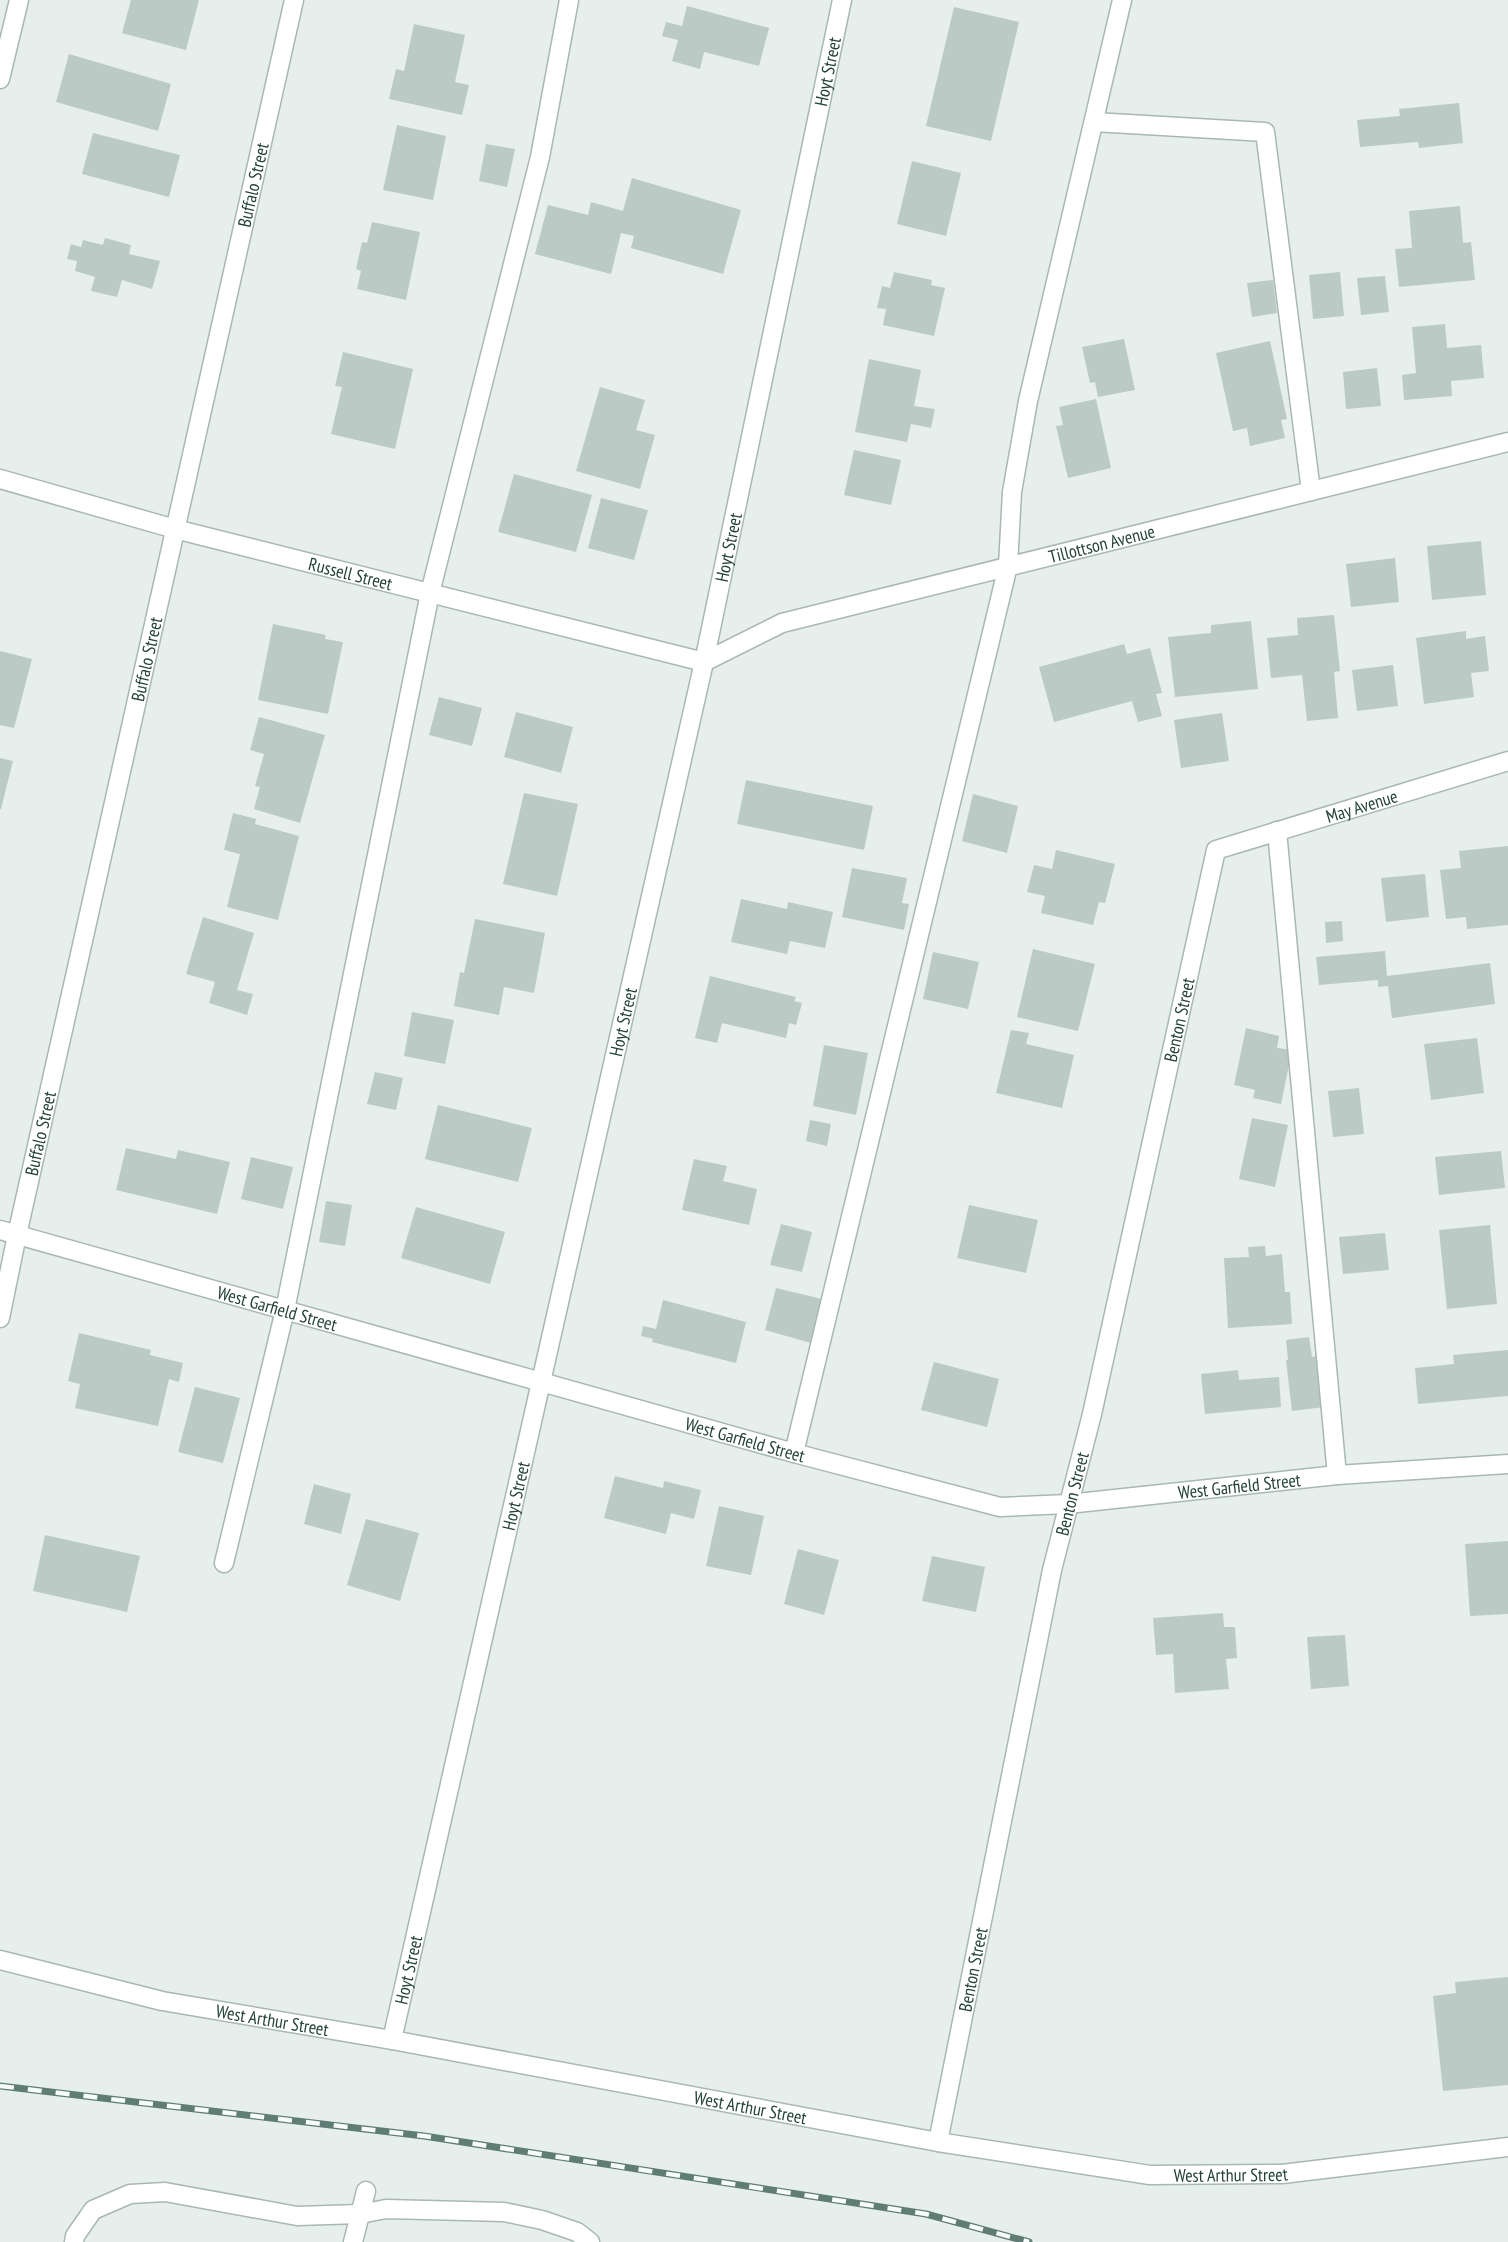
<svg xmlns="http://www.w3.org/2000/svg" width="1508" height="2242" viewBox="0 0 1508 2242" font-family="'PT Sans Narrow',sans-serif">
  <rect width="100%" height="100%" fill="#e6efeb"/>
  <path fill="#bbcac4" d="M131,0H199L186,50L122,33Z
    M687,6L769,28L759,66L704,52L700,69L672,61L678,40L662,36L666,22L682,26Z
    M954,7L1019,22L991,141L926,126Z
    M414,24L465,35L455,82L469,85L462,115L389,99L396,69L404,71Z
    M69,54L171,84L158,131L56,102Z
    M1459,103L1463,143L1419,148L1418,142L1360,147L1357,120L1400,116L1399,109Z
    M397,125L446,136L433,200L383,190Z
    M93,133L180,155L169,197L82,174Z
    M486,144L515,149L507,187L479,181Z
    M912,161L961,173L946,236L897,224Z
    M632,178L741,210L723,274L631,248L634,236L621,233L611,274L535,254L548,205L588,215L591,202L623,211Z
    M1460,206L1463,243L1471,242L1475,280L1399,287L1395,249L1412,248L1409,211Z
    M372,222L420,232L406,300L357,289L361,271L356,269L362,242L367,243Z
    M105,238L131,245L129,254L160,261L152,289L122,280L117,297L91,291L95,277L75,271L77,261L67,259L71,244L81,247L83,240L103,245Z
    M894,272L932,280L931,285L945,288L934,336L883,325L886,309L877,308L882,286L890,288Z
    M1340,272L1344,316L1313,319L1309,275Z
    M1385,276L1389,312L1361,315L1357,278Z
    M1273,280L1277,313L1252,317L1247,283Z
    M1445,324L1447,348L1481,345L1484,378L1451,381L1452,396L1404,400L1402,375L1416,373L1412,327Z
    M1124,339L1135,390L1098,397L1095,382L1090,383L1082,347Z
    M1270,341L1287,419L1281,420L1285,438L1250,446L1247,428L1233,431L1216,353Z
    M343,352L413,369L395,449L331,434L342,387L335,386Z
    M869,359L921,370L914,406L935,409L931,428L911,424L907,442L855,432Z
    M1377,368L1381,406L1346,409L1343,372Z
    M600,387L645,400L636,430L655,435L640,489L576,471Z
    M1096,399L1111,468L1068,478L1056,426L1063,425L1059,407Z
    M854,450L901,460L891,505L844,495Z
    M514,474L592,495L576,552L498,532Z
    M601,498L648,510L634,560L588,548Z
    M1481,541L1486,595L1432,600L1427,546Z
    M1395,558L1399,602L1351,607L1346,564Z
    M1334,615L1340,671L1334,672L1338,718L1307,721L1302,675L1271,678L1267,638L1298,635L1297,618Z
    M1251,621L1258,689L1175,697L1168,637L1211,633V625Z
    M273,624L326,635L325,639L343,642L328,714L258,700Z
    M1466,631V639L1485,636L1489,671L1471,673L1474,697L1424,704L1416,638Z
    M1124,644L1127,654L1150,648L1162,693L1156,694L1162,716L1138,722L1132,701L1054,722L1039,667Z
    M0,651L32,659L14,728L0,725Z
    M1393,665L1398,706L1357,711L1352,670Z
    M439,697L482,708L472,746L429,735Z
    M516,712L573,727L561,773L504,757Z
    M1222,713L1229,761L1181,768L1174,720Z
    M259,717L325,735L300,823L254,809L260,787L255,786L264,754L250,750Z
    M0,758L13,761L1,809H0Z
    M746,780L873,806L864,850L737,824Z
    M524,793L578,804L557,896L503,884Z
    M973,794L1018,806L1007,853L962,841Z
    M233,813L256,819L255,824L299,836L278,920L227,907L240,854L224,850Z
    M1508,846V925L1467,929L1466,917L1446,919L1440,870L1461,868L1459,851Z
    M1056,850L1115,864L1105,903L1099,902L1093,925L1041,913L1045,896L1027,892L1034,865L1052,869Z
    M852,868L907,878L902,903L909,904L904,930L842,917Z
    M1425,874L1429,917L1386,922L1381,878Z
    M741,899L787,909L788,902L833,912L825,948L790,941L787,954L731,942Z
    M203,917L254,933L237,990L253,994L247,1015L209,1003L215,982L186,974Z
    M475,919L545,933L534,993L504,987L499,1015L454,1006L460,972L464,973Z
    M1342,921L1343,941L1326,943L1325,922Z
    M1033,949L1095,964L1078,1031L1017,1017Z
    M1385,951L1387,976L1490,963L1495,1004L1392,1018L1388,986L1378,987V980L1319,985L1316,957Z
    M933,952L979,962L968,1009L923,999Z
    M710,976L796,997L794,1001L802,1003L796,1025L789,1023L786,1038L722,1023L717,1043L695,1038Z
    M412,1012L454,1020L445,1064L404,1056Z
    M1246,1028L1279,1036L1277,1048L1292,1050L1281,1104L1253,1098L1255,1090L1234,1085Z
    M1011,1030L1029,1033L1026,1044L1074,1055L1062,1108L996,1093Z
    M1477,1038L1484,1093L1431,1100L1424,1044Z
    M824,1045L868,1053L856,1115L813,1106Z
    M375,1072L403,1078L396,1110L367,1104Z
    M1359,1088L1364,1134L1333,1137L1328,1091Z
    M438,1105L532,1128L518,1182L425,1159Z
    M1252,1118L1288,1125L1275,1187L1239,1179Z
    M810,1120L831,1124L827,1146L806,1141Z
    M126,1148L176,1159L178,1150L230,1162L217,1214L116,1190Z
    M1501,1151L1505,1188L1439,1195L1435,1157Z
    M251,1157L293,1167L283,1209L241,1199Z
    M694,1159L727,1166L723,1181L757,1189L749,1225L682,1210Z
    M326,1201L352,1205L345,1246L319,1242Z
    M969,1205L1038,1220L1026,1273L957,1258Z
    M416,1207L505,1232L490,1284L401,1258Z
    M781,1224L812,1232L802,1272L770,1265Z
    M1490,1225L1497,1304L1447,1309L1439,1230Z
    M1385,1233L1389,1270L1343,1274L1339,1237Z
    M1265,1246L1266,1256L1282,1254L1285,1292H1290L1292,1324L1228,1328L1224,1258L1249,1257L1248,1247Z
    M776,1288L822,1299L811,1343L765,1330Z
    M663,1300L746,1322L736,1363L652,1342L653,1339L641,1336L643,1326L656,1329Z
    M79,1333L151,1350L150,1355L183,1363L179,1382L169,1379L158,1426L75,1408L80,1384L68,1381Z
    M1309,1337L1312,1357L1317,1356L1324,1407L1292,1411L1286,1360H1288L1286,1340Z
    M1508,1350V1396L1418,1404L1415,1368L1454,1364L1453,1355Z
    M934,1362L999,1379L987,1427L921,1410Z
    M1238,1370L1239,1380L1279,1377L1281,1407L1205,1414L1201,1374Z
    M195,1387L240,1398L223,1463L178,1452Z
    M615,1476L663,1488L664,1481L701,1490L694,1519L671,1513L666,1534L604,1518Z
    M314,1484L351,1494L341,1534L304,1524Z
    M719,1506L764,1516L751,1575L706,1566Z
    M366,1519L419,1533L400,1601L347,1585Z
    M45,1535L140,1556L127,1612L33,1591Z
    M1508,1541V1614L1470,1616L1465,1544Z
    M798,1549L839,1560L824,1615L784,1604Z
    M932,1556L985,1567L976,1612L922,1601Z
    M1223,1613L1224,1627H1235L1237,1658L1226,1659L1229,1689L1175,1693L1173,1654L1156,1655L1153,1618Z
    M1345,1635L1349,1686L1311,1689L1307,1637Z
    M1508,1977V2085L1443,2091L1433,1996L1456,1993L1455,1982Z"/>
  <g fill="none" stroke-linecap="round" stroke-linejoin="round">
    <defs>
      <path id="lane" d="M0,79L19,0
        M1094,122L1265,132L1311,491
        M1277,831L1337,1475
        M794,1453L1008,566L1012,492L1028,401L1122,0
        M224,1563L285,1310L430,593L540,157L569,0
        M74,2242L75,2236L93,2210L130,2194L165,2192L297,2216L360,2214L386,2209L504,2212L542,2220L577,2232L590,2242"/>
      <g id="street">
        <path id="s1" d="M0,479L175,529L704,662L782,623L1508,442"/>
        <path id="s2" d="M0,1230L794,1453L1000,1507L1068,1504L1337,1475L1508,1464"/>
        <path id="s3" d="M0,1318L17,1235L294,0"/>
        <path id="s4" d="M0,1960L162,2001L392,2040L938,2142L1150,2175L1282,2174L1508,2147"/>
        <path id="s5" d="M392,2040L704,662L842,0"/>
        <path id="s6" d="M938,2142L1052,1570L1092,1414L1216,850L1508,761"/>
        <path d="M353,2242L366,2191"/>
      </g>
    </defs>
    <use href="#lane" stroke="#a8b8b2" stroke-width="21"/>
    <use href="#street" stroke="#a8b8b2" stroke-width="21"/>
    <use href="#lane" stroke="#fff" stroke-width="18"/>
    <use href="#street" stroke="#fff" stroke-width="18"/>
    <defs>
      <path id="rail" d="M0,2086L424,2136L926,2214L1029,2242"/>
    </defs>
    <use href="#rail" stroke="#5f7d75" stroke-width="7"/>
    <use href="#rail" stroke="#f7fbf9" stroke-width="4.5" stroke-dasharray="14" stroke-linecap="butt"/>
  </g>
  <g text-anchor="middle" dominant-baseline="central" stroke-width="5" stroke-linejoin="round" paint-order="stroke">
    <g font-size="18" fill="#24423a" stroke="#f7fbf9">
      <text stroke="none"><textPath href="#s5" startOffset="2016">Hoyt Street</textPath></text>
      <text stroke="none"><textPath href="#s3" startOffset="1161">Buffalo Street</textPath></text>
      <text stroke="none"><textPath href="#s1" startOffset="1144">Tillottson Avenue</textPath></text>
      <text stroke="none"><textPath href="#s5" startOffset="1530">Hoyt Street</textPath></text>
      <text stroke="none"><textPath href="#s1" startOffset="363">Russell Street</textPath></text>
      <text stroke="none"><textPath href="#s3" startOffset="675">Buffalo Street</textPath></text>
      <text stroke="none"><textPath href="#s6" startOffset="1474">May Avenue</textPath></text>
      <text stroke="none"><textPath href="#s5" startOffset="1044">Hoyt Street</textPath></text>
      <text stroke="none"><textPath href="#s6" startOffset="1148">Benton Street</textPath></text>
      <text stroke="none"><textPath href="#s3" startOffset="189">Buffalo Street</textPath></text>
      <text stroke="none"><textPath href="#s2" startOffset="288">West Garfield Street</textPath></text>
      <text stroke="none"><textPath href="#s2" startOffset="774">West Garfield Street</textPath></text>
      <text stroke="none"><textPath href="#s2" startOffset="1278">West Garfield Street</textPath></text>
      <text stroke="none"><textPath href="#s5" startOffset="558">Hoyt Street</textPath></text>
      <text stroke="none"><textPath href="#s6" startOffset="662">Benton Street</textPath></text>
      <text stroke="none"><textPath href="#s5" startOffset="72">Hoyt Street</textPath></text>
      <text stroke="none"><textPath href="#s6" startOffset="176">Benton Street</textPath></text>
      <text stroke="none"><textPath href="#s4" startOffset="279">West Arthur Street</textPath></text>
      <text stroke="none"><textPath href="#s4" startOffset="765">West Arthur Street</textPath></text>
      <text stroke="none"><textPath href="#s4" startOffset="1251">West Arthur Street</textPath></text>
    </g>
  </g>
</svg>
